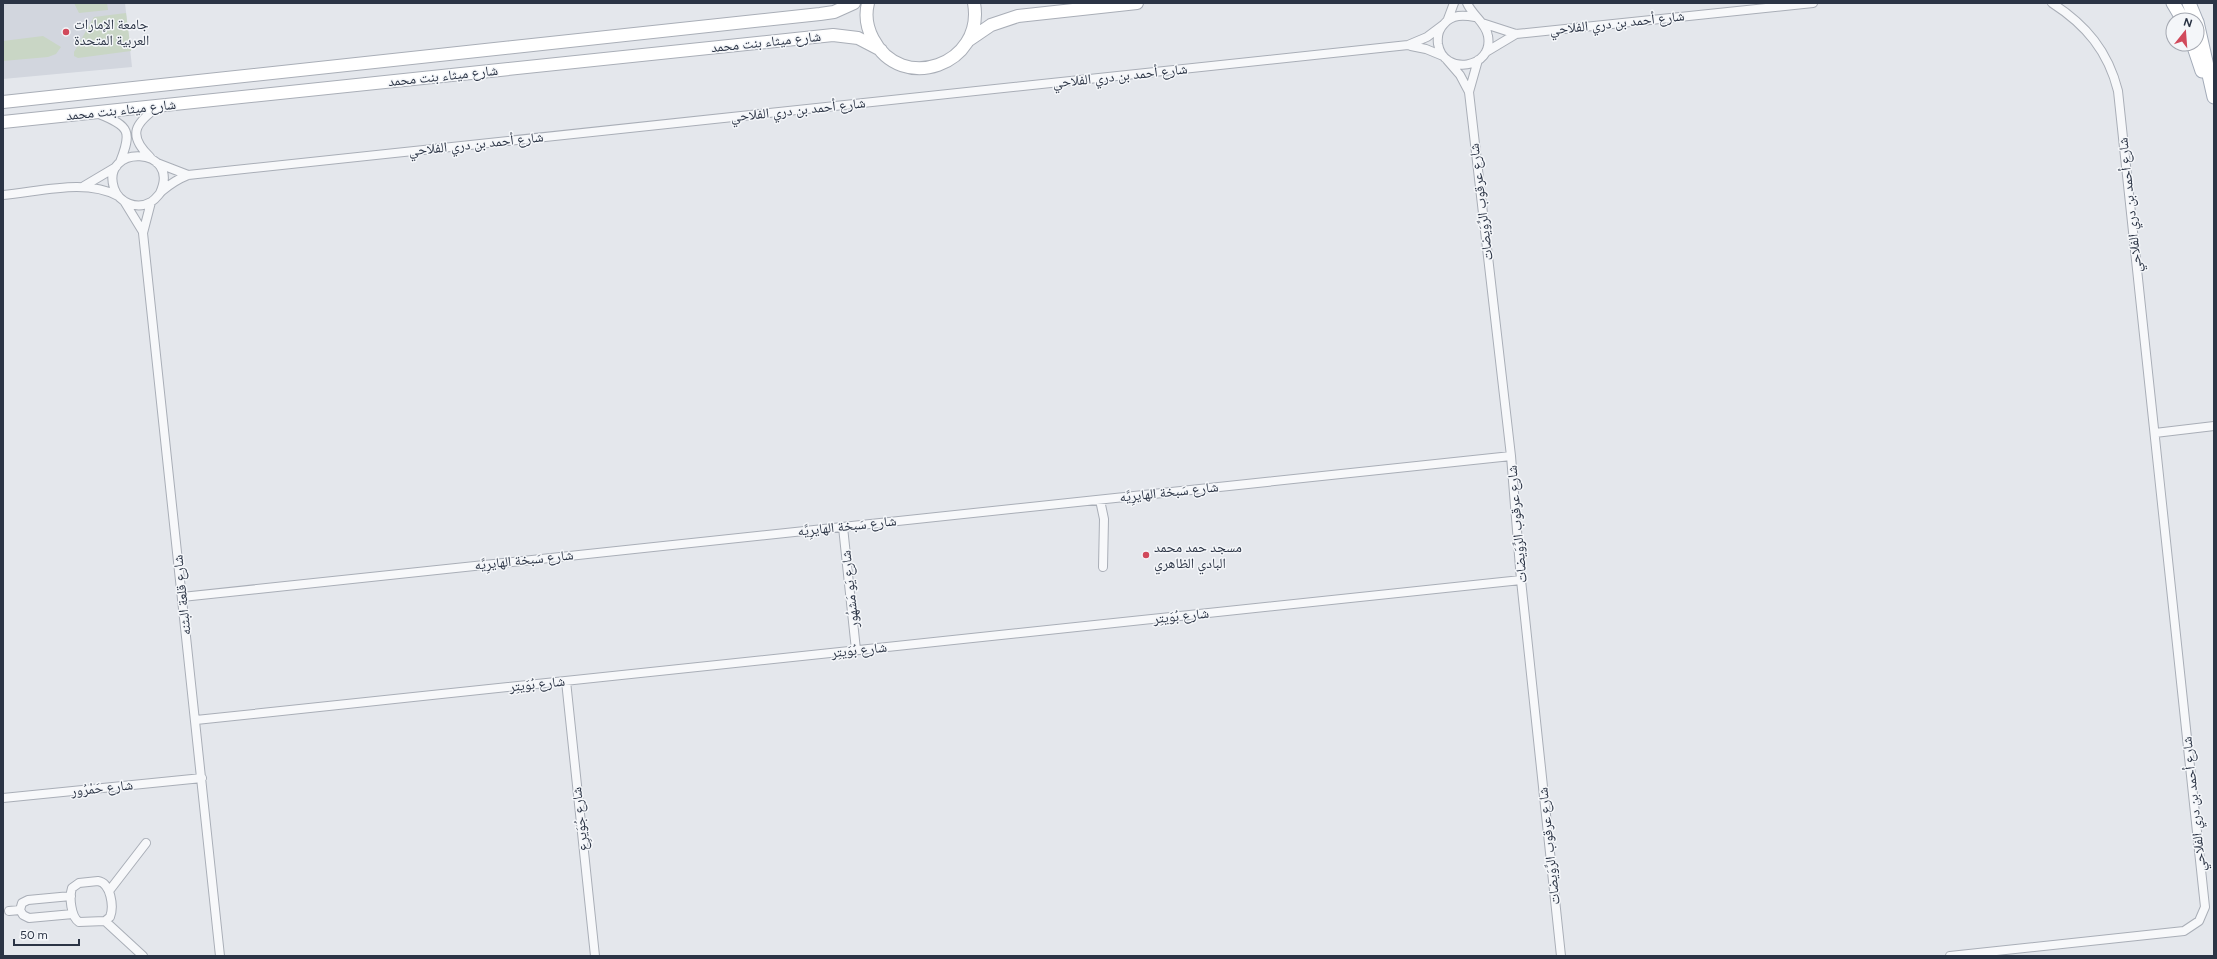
<svg xmlns="http://www.w3.org/2000/svg" width="2217" height="959" viewBox="0 0 2217 959" font-family="Figtree,'Noto Naskh Arabic',sans-serif">
  <rect width="100%" height="100%" fill="#e4e7ec"/>
  <path fill="#d2d6de" d="M3,3H125L132,67L3,79Z"/>
  <path fill="#c9d6c5" d="M74,3H107L108,10L79,13Z
    M126,13L131,51L78,58L74,56V52L94,17Z
    M43,36L61,47L56,54L48,57L3,61V41Z"/>
  <g fill="none" stroke-linecap="round" stroke-linejoin="round">
    <defs>
      <path id="street" d="M1467,3C1472,15 1486,23 1488,36C1494,69 1443,76 1438,44C1437,36 1439,29 1444,24C1452,14 1464,15 1475,17
        M1448,19L1454,3
        M1482,23L1516,34L1813,3
        M1411,46L1426,49L1443,56
        M1486,52L1516,34
        M1447,60L1460,75L1469,92L1511,456L1521,580L1561,956
        M1469,92L1478,60
        M99,114C130,126 132,132 120,162
        M150,157C127,135 135,123 158,107
        M157,163L188,175
        M84,186L116,167
        M160,193C182,146 100,144 114,188C119,203 137,210 151,202C156,199 158,195 162,191C170,184 178,179 188,175L1408,45L1427,37L1443,25
        M3,195C39,192 86,178 118,196
        M124,201L143,232
        M151,202L143,233L220,956
        M2155,433L2214,426
        M1100,500L1104,519L1103,567
        M843,527L856,650
        M182,597L1511,456
        M566,681L595,956
        M196,720L1521,580
        M3,798L202,778
        M98,881C111,883 114,907 110,917L105,921L79,922C71,917 69,897 72,888L79,883Z
        M109,891L146,843
        M71,896L28,900L22,903L20,910L23,915L29,918L73,914
        M9,911L20,910
        M105,921L143,956
        M1950,956L2184,931L2199,921L2205,907L2118,91C2108,51 2086,25 2052,3"/>
      <path id="secondary" d="M868,3C865,15 867,28 873,39C901,94 985,65 974,3
        M969,40L991,25L1018,16L1137,3
        M3,102L820,14L834,12L854,3
        M3,122L833,35L858,38L881,50"/>
      <path id="primary" d="M2173,3L2183,20
        M2189,3L2196,20
        M2197,22L2214,97
        M2193,44L2202,71"/>
    </defs>
    <use href="#street" stroke="#a9aeb7" stroke-width="10"/>
    <use href="#secondary" stroke="#a9aeb7" stroke-width="14"/>
    <use href="#primary" stroke="#a3abb8" stroke-width="15"/>
    <use href="#street" stroke="#f7f8fa" stroke-width="8"/>
    <use href="#secondary" stroke="#fff" stroke-width="12"/>
    <use href="#primary" stroke="#fff" stroke-width="13"/>
  </g>
  <g fill="#d1495b" stroke="#f4f6f9" stroke-width="1.5">
    <circle cx="66" cy="32" r="4"/>
    <circle cx="1146" cy="555" r="4"/>
  </g>
  <g text-anchor="middle" dominant-baseline="central" stroke-width="3" stroke-linejoin="round" paint-order="stroke">
    <g font-size="14" fill="#2b3445" stroke="#f4f6f9">
      <text transform="translate(1617 23) rotate(-6)">شارع أحمد بن دري الفلاحي</text>
      <text transform="translate(766 42) rotate(-6)">شارع ميثاء بنت محمد</text>
      <text transform="translate(443 76) rotate(-6)">شارع ميثاء بنت محمد</text>
      <text transform="translate(1120 76) rotate(-6)">شارع أحمد بن دري الفلاحي</text>
      <text transform="translate(121 110) rotate(-6)">شارع ميثاء بنت محمد</text>
      <text transform="translate(798 110) rotate(-6)">شارع أحمد بن دري الفلاحي</text>
      <text transform="translate(476 144) rotate(-6)">شارع أحمد بن دري الفلاحي</text>
      <text transform="translate(1481 202) rotate(-97)">شارع عرقوب الرِّوَيضات</text>
      <text transform="translate(2130 205) rotate(-96)">شارع أحمد بن دري الفلاحي</text>
      <text transform="translate(1169 492) rotate(-6)">شارع سَبخة الهايرِيَّه</text>
      <text transform="translate(1517 524) rotate(-95)">شارع عرقوب الرِّوَيضات</text>
      <text transform="translate(847 526) rotate(-6)">شارع سَبخة الهايرِيَّه</text>
      <text transform="translate(524 560) rotate(-6)">شارع سَبخة الهايرِيَّه</text>
      <text transform="translate(850 589) rotate(-96)">شارع يَو مَشهُور</text>
      <text transform="translate(182 595) rotate(-96)">شارع قلعة البثنه</text>
      <text transform="translate(1181 616) rotate(-6)">شارع بُوَيتِر</text>
      <text transform="translate(859 650) rotate(-6)">شارع بُوَيتِر</text>
      <text transform="translate(537 684) rotate(-6)">شارع بُوَيتِر</text>
      <text transform="translate(102 788) rotate(-6)">شارع حَمْرُور</text>
      <text transform="translate(2194 804) rotate(-96)">شارع أحمد بن دري الفلاحي</text>
      <text transform="translate(580 819) rotate(-96)">شارع جُوَيرِع</text>
      <text transform="translate(1549 846) rotate(-96)">شارع عرقوب الرِّوَيضات</text>
    </g>
    <g font-size="14" fill="#2b3445" stroke="#f4f6f9" text-anchor="start">
      <text x="74" y="24">جامعة الإمارات<tspan x="74" dy="16">العربية المتحدة</tspan></text>
      <text x="1154" y="547">مسجد حمد محمد<tspan x="1154" dy="16">البادي الظاهري</tspan></text>
    </g>
  </g>
  <rect width="2217" height="959" fill="none" stroke="#2b3445" stroke-width="8"/>
  <g transform="translate(2185 32) rotate(17)"><circle r="19" fill="#f4f6f9" stroke="#a4a8b1"/>
  <path d="M0-3L7 15L0 10L-7 15Z" fill="#d1495b"/>
  <text y="-6" font-size="11" font-weight="bold" text-anchor="middle" fill="#2b3445">N</text>
  </g>
  <path d="M14 939v6h65v-6" fill="none" stroke="#2b3445" stroke-width="2"/>
  <text x="20" y="939" font-size="12" fill="#2b3445" stroke="#f4f6f9" stroke-width="3" paint-order="stroke">50 m</text>
</svg>
